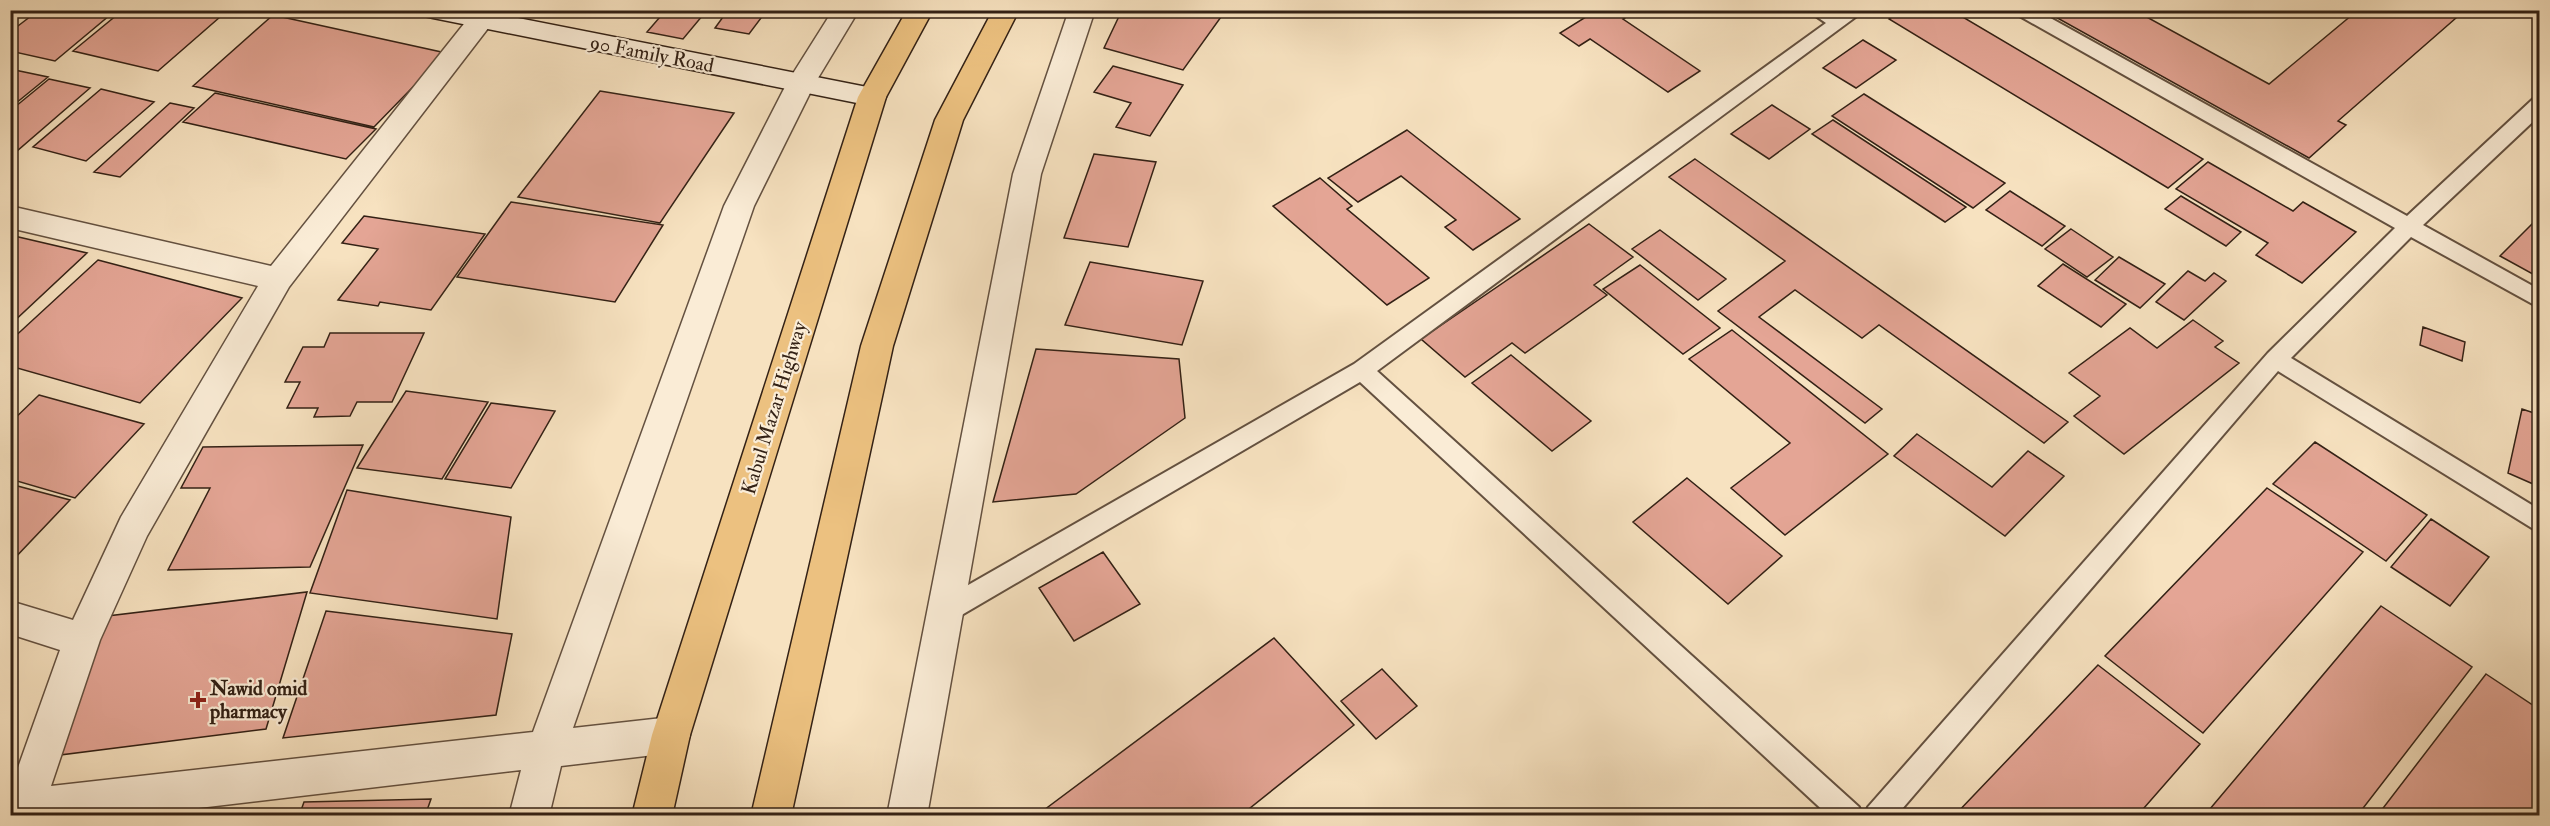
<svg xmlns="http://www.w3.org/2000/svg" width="2550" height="826" viewBox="0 0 2550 826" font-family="'IM FELL Double Pica',serif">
  <rect width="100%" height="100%" fill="#f7e2c0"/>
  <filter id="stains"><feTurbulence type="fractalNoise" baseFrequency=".00333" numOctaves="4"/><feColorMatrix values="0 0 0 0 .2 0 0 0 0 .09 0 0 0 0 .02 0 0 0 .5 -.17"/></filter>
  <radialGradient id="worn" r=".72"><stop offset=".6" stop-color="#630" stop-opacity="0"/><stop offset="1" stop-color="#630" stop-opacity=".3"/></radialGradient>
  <path fill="#e4a595" stroke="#332115" stroke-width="1.5" d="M39,10H116L55,61L10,51V32Z
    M123,10H228L158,71L73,51Z
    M666,10H681L703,15L683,39L647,32Z
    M704,10H767L749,34L715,28L723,17L702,13Z
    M1122,10H1226L1183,70L1104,48Z
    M1597,10H1638L1623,19L1700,71L1668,92L1590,39L1579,46L1560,33Z
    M1902,10H1951L2203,159L2168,188L1889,19Z
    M2043,10H2134L2269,84L2358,10L2464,11L2338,121L2346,125L2309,158Z
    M273,15L446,53L374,127L193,86Z
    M1863,40L1896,60L1856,88L1823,68Z
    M1113,66L1183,85L1150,136L1116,127L1131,103L1094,92Z
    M10,69L48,77L10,108Z
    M49,79L90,88L10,157V111Z
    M101,89L154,102L86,161L33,147Z
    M600,91L734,113L660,223L518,197Z
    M215,93L376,129L346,159L183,122Z
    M1864,94L2005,183L1973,208L1832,116Z
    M170,103L194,108L120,177L94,172Z
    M1772,105L1810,129L1769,159L1731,134Z
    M1833,120L1966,207L1945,222L1812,134Z
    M1407,130L1520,219L1473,250L1445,227L1456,220L1401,176L1358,202L1328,178Z
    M1094,154L1156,162L1128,247L1064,238Z
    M1695,159L2068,422L2044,443L1879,325L1862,338L1795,290L1759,317L1882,409L1865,423L1718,311L1785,261L1669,177Z
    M2208,162L2293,211L2303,202L2356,232L2302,283L2256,255L2268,243L2176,189Z
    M1320,178L1352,206L1347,209L1429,278L1387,305L1273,206Z
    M2010,191L2065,226L2042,246L1986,210Z
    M2181,196L2241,232L2226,246L2165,209Z
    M511,202L663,225L615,302L457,277Z
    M364,216L485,234L431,310L380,302L378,306L338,300L378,249L342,243Z
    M2540,216V278L2500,256Z
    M1589,224L1633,257L1594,285L1607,295L1525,353L1512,343L1465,377L1421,339Z
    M2071,229L2113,257L2087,277L2045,249Z
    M1660,230L1726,279L1698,300L1632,249Z
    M10,235L87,253L10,325Z
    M2119,257L2165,284L2140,308L2095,280Z
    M98,260L242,298L140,403L10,366V341Z
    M1090,262L1203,281L1182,345L1065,325Z
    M2063,264L2126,304L2101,327L2038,286Z
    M1640,265L1720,328L1683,354L1603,289Z
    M2188,271L2205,281L2214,273L2226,281L2184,320L2156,302Z
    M2193,320L2223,341L2215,347L2239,363L2124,454L2074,416L2100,396L2069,373L2130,328L2157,348Z
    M2423,327L2465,342L2462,361L2420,345Z
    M1732,330L1888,454L1785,535L1731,488L1790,443L1689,359Z
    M330,333H424L392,402H357L350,416L314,417L318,408H287L300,382H285L303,347H324Z
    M1036,349L1179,359L1185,418L1076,494L993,502Z
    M1511,355L1591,421L1552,451L1472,383Z
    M2540,384V487L2508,473L2522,409L2534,413Z
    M406,391L488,402L442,479L357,468Z
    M39,395L144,424L75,498L10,479V423Z
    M491,403L555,411L511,488L445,479Z
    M1917,434L1992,487L2028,451L2064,476L2005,536L1894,456Z
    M2315,442L2427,515L2386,561L2273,484Z
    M363,445L310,567L168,570L210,488H181L203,447Z
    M1687,478L1782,556L1728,604L1633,522Z
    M10,484L70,500L10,563Z
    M2267,488L2363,552L2203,733L2105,656Z
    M347,490L511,517L497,619L310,593Z
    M2431,519L2489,557L2450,606L2391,567Z
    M1103,552L1140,604L1074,641L1039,588Z
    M307,592L266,729L44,757L99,617Z
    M2381,606L2472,667L2357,816H2204Z
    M326,611L512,634L496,715L283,738Z
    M1274,638L1354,725L1240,816H1036Z
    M2098,665L2200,744L2137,816H1954Z
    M1382,669L1417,706L1376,739L1341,701Z
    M2486,674L2540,710V816H2377Z
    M431,799L425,816H299L304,802Z"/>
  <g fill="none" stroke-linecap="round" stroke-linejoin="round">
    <defs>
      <path id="lane" d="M1807,10H1831L1838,14L1843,10H1865L1377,371L1859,807L1862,816H1829L1360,382L953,620L944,623L935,620L932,612L935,604L1354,364L1826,23Z
        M2013,10H2036L2407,216L2533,99L2540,98V115L2423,225L2540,290V308L2411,237L2291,358L2540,510V533L2278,371L1896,816H1865L1868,807L2268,353L2395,228L2016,14Z"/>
      <path id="street" d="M833,10H859L815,83L754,206L573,728L671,717L685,722L690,735L685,748L671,753L561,766L549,816H509L521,770L131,816H10V790L60,650L10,634V601L73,620L121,517L258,286L10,228V206L271,266L471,15L480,13L489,15L493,21L489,27L289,287L147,536L100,640L51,786L533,732L724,206L787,83Z
        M1069,10H1095L1041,174L927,816H887L1013,174Z"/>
      <path id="secondary" d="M420,10H478L872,88L882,90L886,97L882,104L872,106L433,18L424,16Z"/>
      <path id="highway" d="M907,10H933L886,97L690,735L672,816H632L652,735L858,97Z
        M993,10H1019L963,120L893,346L791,816H751L861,346L935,120Z"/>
    </defs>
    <use href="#lane" stroke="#645140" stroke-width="4"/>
    <use href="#street" stroke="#645140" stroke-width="3"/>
    <use href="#secondary" stroke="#332115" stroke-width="3"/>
    <use href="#highway" stroke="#332115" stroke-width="3"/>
    <use href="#lane" fill="#faecd6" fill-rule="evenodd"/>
    <use href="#street" fill="#faecd6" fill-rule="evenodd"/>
    <use href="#secondary" fill="#faecd6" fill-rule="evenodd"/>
    <use href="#highway" fill="#ecc180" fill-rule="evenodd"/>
  </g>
  <path fill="#8f2418" stroke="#faecd6" stroke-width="2" d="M195 691h6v6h6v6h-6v6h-6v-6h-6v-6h6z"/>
  <g text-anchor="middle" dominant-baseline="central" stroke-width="4.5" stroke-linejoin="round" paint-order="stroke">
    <g font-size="20" fill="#332115" stroke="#faecd6">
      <text transform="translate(652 54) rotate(11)">90 Family Road</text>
      <text transform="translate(774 408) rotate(-73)">Kabul Mazar Highway</text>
    </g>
    <g font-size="20" font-weight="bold" fill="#332115" stroke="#faecd6" text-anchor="start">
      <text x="210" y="688">Nawid omid<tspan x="210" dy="23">pharmacy</tspan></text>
    </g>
  </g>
  <rect width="2550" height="826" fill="none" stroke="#f7e2c0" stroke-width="36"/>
  <rect x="12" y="12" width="2526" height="802" fill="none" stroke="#332115" stroke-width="3"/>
  <rect x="18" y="18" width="2514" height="790" fill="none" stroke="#332115" stroke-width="1.5"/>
  <rect width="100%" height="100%" filter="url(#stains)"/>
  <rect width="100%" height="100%" fill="url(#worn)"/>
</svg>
